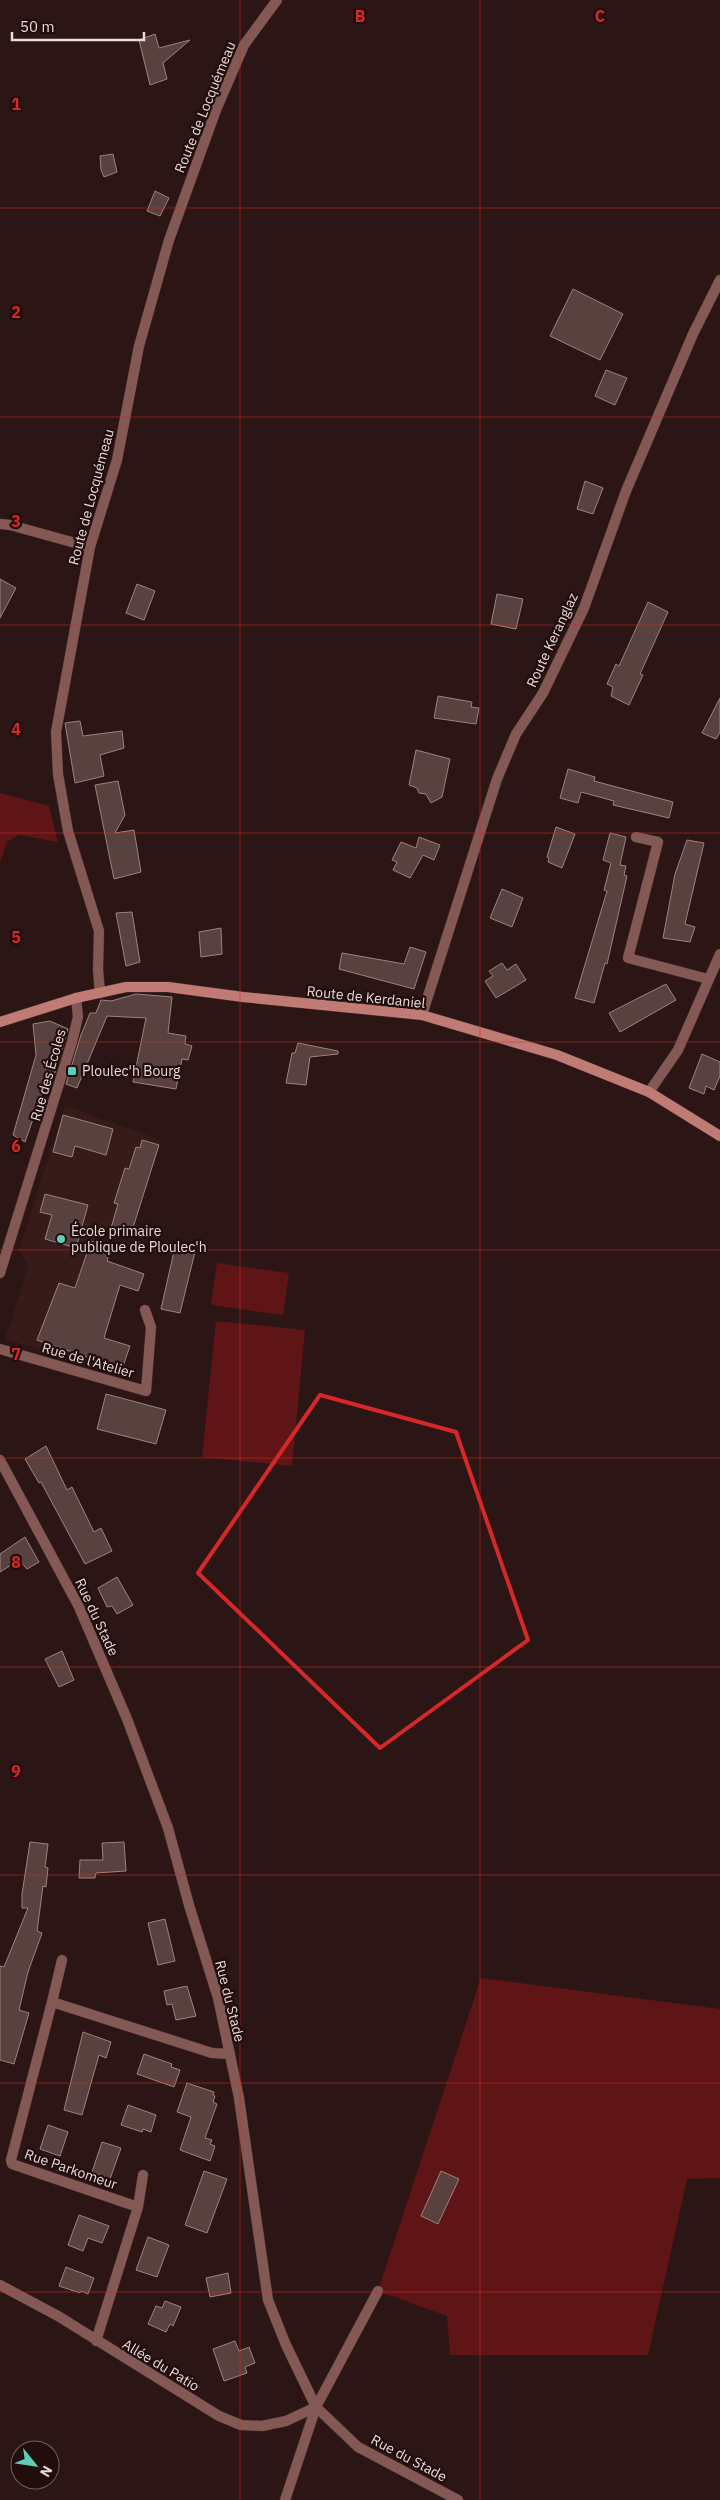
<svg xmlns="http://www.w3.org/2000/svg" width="720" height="2500" viewBox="0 0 720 2500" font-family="'IBM Plex Sans',sans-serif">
  <rect width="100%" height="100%" fill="#2b1615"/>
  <path fill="#371b19" d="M65,1106L161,1140L131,1234L102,1227L97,1243L111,1248L107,1261L109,1281V1323L104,1338L130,1346L122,1369L123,1376L5,1339L29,1265L19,1250Z"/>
  <path fill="#5f1516" d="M0,793L49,806L58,842L19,835L7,842L0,862Z
    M217,1263L289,1273L283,1315L211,1305Z
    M216,1321L305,1330L292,1466L202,1457Z
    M481,1978L720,2009V2178L687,2179L648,2355H450L447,2316L378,2291Z"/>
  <path fill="#59413f" stroke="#9d827f" d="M155,34L159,48L190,40L163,63L167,79L150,85L139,40Z
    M113,154L117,172L104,177L101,170L100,156Z
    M155,191L169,198L160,216L147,211Z
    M573,289L623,314L600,360L550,336Z
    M606,370L627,378L615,405L595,396Z
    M585,481L603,488L593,514L577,509Z
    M0,579L16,588L0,618Z
    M137,584L155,591L144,620L126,613Z
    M497,594L523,599L516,629L491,624Z
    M648,602L668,612L640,674L643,675L629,705L611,696L613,687L607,684L616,664L619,666Z
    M438,696L472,702L471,707L479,708L476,724L434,718Z
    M720,698V732L716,739L702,733Z
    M80,721L83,736L122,731L124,748L100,755L104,776L75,783L65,723Z
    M416,750L450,759L442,797L431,803L426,794L419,793L417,788L409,785Z
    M568,769L595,777L594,781L673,802L669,818L613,805L614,801L581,792L578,803L560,798Z
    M118,781L125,815L115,833L134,830L141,872L114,879L95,785Z
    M556,827L575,834L562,868L548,862L549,858L547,857Z
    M610,833L626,837L620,865L626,866L624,875L627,876L607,964L605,963L594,1003L575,998L607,891L604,890L611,863L603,860Z
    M419,837L440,845L434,860L423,855L410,878L393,870L397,862L392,860L401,842L416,848Z
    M687,840L704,843L685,924L695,927L690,942L663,938L675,874Z
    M502,889L523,898L512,927L490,918Z
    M132,912L140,962L126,966L116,913Z
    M221,928L222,954L201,957L199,932Z
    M410,947L426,952L414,989L339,969L342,953L404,964Z
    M502,963L507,970L516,964L526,980L496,998L485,981L493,976L489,971Z
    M666,984L676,1000L620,1032L609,1013Z
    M136,994L172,997L168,1033L186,1036L185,1044L192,1046L188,1060L182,1059L176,1089L133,1082L146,1018L107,1016L77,1088L66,1084L81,1035L90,1013H96L101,1000L111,1001Z
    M50,1021L68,1029L53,1079L48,1076L25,1142L13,1135L36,1055L33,1024Z
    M298,1043L338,1051V1054L310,1057L306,1085L286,1083L292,1053H295Z
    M702,1054L720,1062V1076L714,1090L706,1086L704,1094L689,1088Z
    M63,1115L113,1129L106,1155L75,1146L72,1157L53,1152Z
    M142,1140L159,1145L131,1234L111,1228L118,1204L114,1203L125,1168L129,1169L136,1147L140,1148Z
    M45,1194L88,1205L76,1248L45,1239L52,1215L40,1212Z
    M91,1241L111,1248L107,1261L144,1274L138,1291L120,1285L104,1338L130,1346L122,1369L37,1340L59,1283L75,1288Z
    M175,1247L195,1252L180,1313L161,1309Z
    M106,1394L166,1410L156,1444L97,1429Z
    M46,1446L67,1490L72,1487L94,1532L101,1528L112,1551L85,1564L41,1482L39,1483L25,1459Z
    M25,1537L39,1562L27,1569L19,1560L0,1572V1554Z
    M117,1577L133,1605L117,1614L112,1606L107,1607L98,1588Z
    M62,1651L74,1680L59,1687L45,1659Z
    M30,1842L48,1844L45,1867L48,1868L46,1887L43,1886L37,1931L42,1933L28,1972L19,2010L29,2013L14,2064L0,2060V1966L4,1967L28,1908H22V1894Z
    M124,1842L126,1871L96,1873L95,1878H79L80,1860H103L102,1843Z
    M165,1919L175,1961L158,1965L148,1923Z
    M187,1986L196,2016L176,2020L172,2004L167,2005L164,1991Z
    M83,2032L111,2042L106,2058L99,2055L82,2115L64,2110Z
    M144,2054L172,2064L171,2067L180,2070L174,2087L137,2074Z
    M187,2083L214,2092L213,2095L215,2096L213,2102L217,2104L205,2138L212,2140L210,2144L215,2146L210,2161L180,2150L191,2117L177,2112Z
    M128,2105L156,2115L151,2132L143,2129L142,2132L121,2125Z
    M48,2125L68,2132L60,2156L40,2149Z
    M102,2142L121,2148L110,2179L92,2172Z
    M204,2171L227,2179L207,2233L185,2225Z
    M441,2171L459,2179L438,2224L421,2216Z
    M79,2215L109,2226L102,2243L88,2238L83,2251L68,2245Z
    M148,2237L169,2245L157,2277L136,2270Z
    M66,2267L94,2278L88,2294L81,2291L80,2293L59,2286Z
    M228,2273L231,2293L210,2297L206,2278Z
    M165,2301L181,2307L173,2326L170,2324L166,2332L148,2324L156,2306L162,2308Z
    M235,2341L239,2351L249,2347L255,2363L245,2367L247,2373L224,2381L213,2349Z"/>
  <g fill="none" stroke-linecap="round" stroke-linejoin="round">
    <defs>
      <path id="lane" d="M636,837L658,842L628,958L708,979
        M52,2002L62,1960
        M138,2207L12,2164L11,2160L52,2002L212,2053L230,2054
        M0,2285L58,2316L219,2416L241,2425L262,2426L286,2421L316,2407L378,2291
        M96,2341L138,2207L143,2175"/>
      <path id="street" d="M0,524L10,525L90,547
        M100,993L98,970L99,931L68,831L58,774L56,732L90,547L117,460L139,346L169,240L216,110L244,45L277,0
        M422,1015L497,779L516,734L543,693L584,608L626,491L693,334L720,280
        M649,1092L678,1050L720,954
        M0,1273L72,1042L78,1017L76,998
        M0,1349L146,1391L151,1327L145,1310
        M0,1460L79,1607L127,1719L168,1828L189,1905L218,1998L239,2098L268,2300L286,2345L316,2407L358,2447L458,2500
        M285,2500L316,2407"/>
      <path id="secondary" d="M0,1022L76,998L126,987H168L243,997L422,1015L557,1055L649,1092L720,1136"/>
    </defs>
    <use href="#lane" stroke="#463130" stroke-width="11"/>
    <use href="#street" stroke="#463130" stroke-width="11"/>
    <use href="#secondary" stroke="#463130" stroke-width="11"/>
    <use href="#lane" stroke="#845955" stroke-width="10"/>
    <use href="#street" stroke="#845955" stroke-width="10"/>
    <use href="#secondary" stroke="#c07b75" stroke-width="10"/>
  </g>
  <path fill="none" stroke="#d62828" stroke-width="4" stroke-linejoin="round" d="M320,1395L456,1432L528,1640L380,1748L198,1573Z"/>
  <path fill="none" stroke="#d62828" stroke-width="1" stroke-opacity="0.55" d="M240,0V2500M480,0V2500M0,208H720M0,417H720M0,625H720M0,833H720M0,1042H720M0,1250H720M0,1458H720M0,1667H720M0,1875H720M0,2083H720M0,2292H720"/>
  <g fill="#5cceba" stroke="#210d0c" stroke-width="2">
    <rect x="67" y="1066" width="10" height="10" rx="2.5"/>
    <circle cx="61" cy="1239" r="5"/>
  </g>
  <g text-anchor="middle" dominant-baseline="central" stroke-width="4.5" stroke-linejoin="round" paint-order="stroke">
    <g font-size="14" fill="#e9d9d8" stroke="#210d0c">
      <text transform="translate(205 107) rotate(-68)">Route de Locquémeau</text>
      <text transform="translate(91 497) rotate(-75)">Route de Locquémeau</text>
      <text transform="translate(552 640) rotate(-65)">Route Keranglaz</text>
      <text transform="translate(366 997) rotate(6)">Route de Kerdaniel</text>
      <text transform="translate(48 1075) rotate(-74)">Rue des Écoles</text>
      <text transform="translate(88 1360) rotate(16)">Rue de l'Atelier</text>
      <text transform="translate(97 1617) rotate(65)">Rue du Stade</text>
      <text transform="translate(230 2001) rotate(76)">Rue du Stade</text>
      <text transform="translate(71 2169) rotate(19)">Rue Parkomeur</text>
      <text transform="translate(161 2365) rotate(31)">Allée du Patio</text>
      <text transform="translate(409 2458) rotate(28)">Rue du Stade</text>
    </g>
    <g font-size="14" fill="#e9d9d8" stroke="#210d0c" text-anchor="start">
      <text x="82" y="1071">Ploulec'h Bourg</text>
      <text x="71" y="1231">École primaire<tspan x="71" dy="16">publique de Ploulec'h</tspan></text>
    </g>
  </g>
  <g font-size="16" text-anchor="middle" font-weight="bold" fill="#d62828" stroke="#210d0c" stroke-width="4.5" stroke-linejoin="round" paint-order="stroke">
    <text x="360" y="22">B</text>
    <text x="600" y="22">C</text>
    <text x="16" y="110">1</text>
    <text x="16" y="318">2</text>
    <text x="16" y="527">3</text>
    <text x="16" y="735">4</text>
    <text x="16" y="943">5</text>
    <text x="16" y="1152">6</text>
    <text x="16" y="1360">7</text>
    <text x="16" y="1568">8</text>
    <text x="16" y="1777">9</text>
  </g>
  <g transform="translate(35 2465) rotate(120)"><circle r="24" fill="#210d0c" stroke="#715f5e"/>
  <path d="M0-4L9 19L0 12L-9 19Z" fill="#5cceba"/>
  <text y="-8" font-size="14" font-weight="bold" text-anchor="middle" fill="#e9d9d8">N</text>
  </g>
  <path d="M12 32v8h132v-8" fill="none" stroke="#e9d9d8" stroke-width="2.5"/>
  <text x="20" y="32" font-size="15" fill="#e9d9d8" stroke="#210d0c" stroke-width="4" paint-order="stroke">50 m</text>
</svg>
